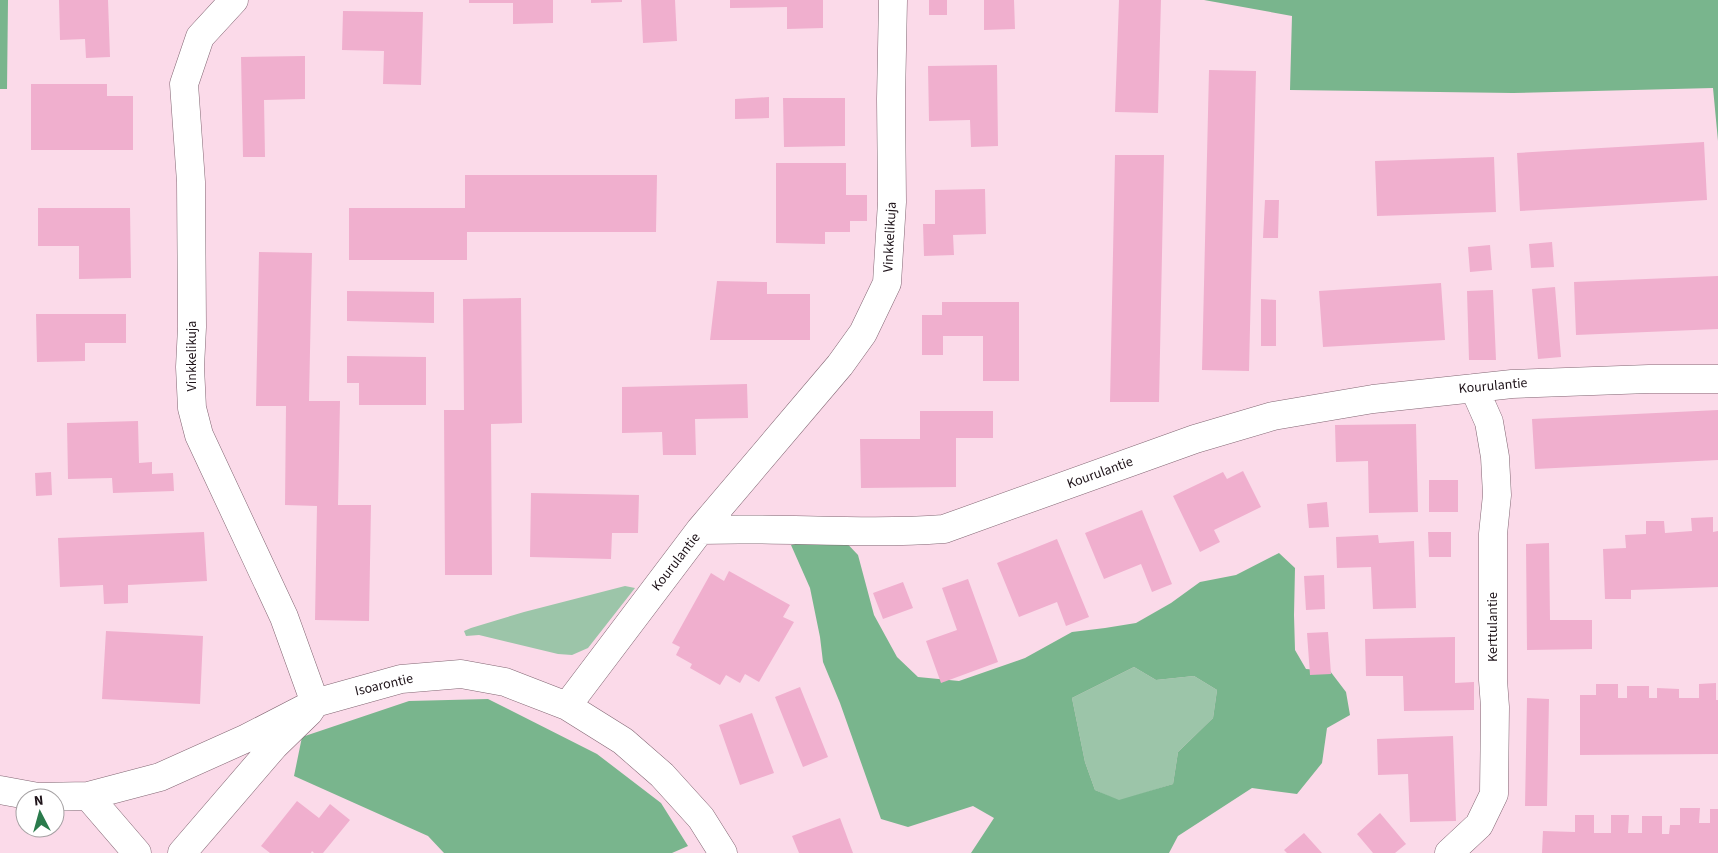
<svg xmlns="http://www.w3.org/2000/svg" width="1718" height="853" viewBox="0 0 1718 853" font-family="'Source Sans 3',sans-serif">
  <rect width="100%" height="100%" fill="#fbdae9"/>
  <path fill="#9cc5a9" d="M625,586L635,588L588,648L572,655L558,654L479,635L466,636L464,631L471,628L524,612Z
    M1134,667L1156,680L1194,676L1217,690L1213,718L1178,752L1173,784L1119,801L1095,790L1085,762L1072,698Z"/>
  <path fill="#79b58d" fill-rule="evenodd" d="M0,0H8L7,89H0Z
    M1204,0H1718V141L1713,88L1513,93L1290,90L1292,16Z
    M839,535L858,555L874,615L897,657L918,677L959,681L1025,658L1072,632L1105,628L1136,623L1171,603L1200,582L1236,575L1279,553L1295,568L1294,615L1295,650L1306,669L1330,671L1346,692L1350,715L1327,728L1322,763L1297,794L1252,788L1178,836L1169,853H971L994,818L973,806L908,827L881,819L840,703L823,662L820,637L810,588L791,545ZM1134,667L1156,680L1194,676L1217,690L1213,718L1178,752L1173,784L1119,800L1095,790L1085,762L1072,698Z
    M488,699L597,754L661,803L688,846L672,853H444L428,836L294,776L302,737L409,701Z"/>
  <path fill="#f0afce" d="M59,0H108L110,57L86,58L85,39L60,40Z
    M469,0H553V23L513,24V3H469Z
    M591,0H622V2L591,3Z
    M641,0H675L677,41L643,43Z
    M730,0H823V28L787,29V7L730,8Z
    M929,0H947V15H929Z
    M984,0H1014L1015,29L984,30Z
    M1119,0H1161L1158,113L1115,112Z
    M343,11L423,12L421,85L383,84L384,51L342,50Z
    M305,56V99L264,100L265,157H243L241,57Z
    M997,65L998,146L971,147L970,120L929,121L928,66Z
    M1209,70L1256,71L1249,371L1202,370Z
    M31,84H107V96H133V150H31Z
    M769,97V118L735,119V99Z
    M783,98H845V146L784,147Z
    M1704,142L1707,200L1520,211L1517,153Z
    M1115,155H1164L1159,402H1110Z
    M1494,157L1496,212L1377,216L1375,161Z
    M776,163H846V195H867V221H850V232H825V244L776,243Z
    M465,175H657L656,232H467V260H349V208H465Z
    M985,189L986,234L953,235L954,255L924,256L923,224H935V190Z
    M1265,200H1279L1278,238H1263Z
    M38,208H130L131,278L79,279V246H38Z
    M1552,242L1554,267L1531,268L1529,244Z
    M1490,245L1492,270L1470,272L1468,247Z
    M259,252L312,253L309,401H340L338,505H371L369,621L315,620L317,506L285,505L286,406H256Z
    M1718,276V329L1576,335L1574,282Z
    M717,281L767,282V294H810V340H710Z
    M1441,283L1445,340L1323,347L1319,291Z
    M1555,287L1561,357L1538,359L1532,289Z
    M1493,290L1496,360H1469L1467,291Z
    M347,291L434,292V323L347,321Z
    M521,298L522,423L491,424L492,575H445L444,410H464L463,299Z
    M1261,299L1276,300V346H1261Z
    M942,302H1019V381H983V336H943V355H922V315H942Z
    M36,314H126V343H85V361L37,362Z
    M347,356L426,357V405H359V383H347Z
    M747,384L748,418L695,419L696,455H663L662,432L622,433V387Z
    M1718,410V460L1535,469L1532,419Z
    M920,411H993V438H956V487L861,488L860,439H920Z
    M138,421L139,463L152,462V474L173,473L174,491L113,493L112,478L68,479L67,423Z
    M1416,424L1418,512L1369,513L1368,461L1336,462L1335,425Z
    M1243,471L1261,507L1214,530L1220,542L1200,552L1173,496L1223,472L1227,479Z
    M51,472L52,495L36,496L35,473Z
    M1429,480H1458V512H1429Z
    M531,493L639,495L638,533H612L611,559L530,557Z
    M1327,502L1329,527L1309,528L1307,504Z
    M1142,510L1172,584L1152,592L1141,564L1104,579L1085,533Z
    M1713,517V532L1718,531V587L1631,590V599H1605L1603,549L1626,548L1625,535L1646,534V521H1664L1665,533L1692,531L1691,518Z
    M204,532L207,581L128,585V603L104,604L103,585L60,587L58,538Z
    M1428,532H1451V557H1429Z
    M1378,535L1379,543L1414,541L1416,608L1373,609L1371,567L1337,568L1336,537Z
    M1057,539L1089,617L1066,626L1057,602L1019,617L997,563Z
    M1549,543L1550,620H1592V649L1527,650L1526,544Z
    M729,571L790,605L783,617L794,622L759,682L745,674L740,683L726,675L720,685L690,668L692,664L676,655L680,647L672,643L711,573L724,581Z
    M1324,575L1325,609L1306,610L1304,576Z
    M968,579L998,662L941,683L926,641L957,630L942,588Z
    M903,582L913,608L883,619L873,593Z
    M106,631L203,636L200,704L102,699Z
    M1328,632L1331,674L1310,675L1307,633Z
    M1455,637V683L1474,682V710L1404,711L1403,676H1366L1365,639Z
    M1716,683V700H1718V754L1580,755V695H1596V684H1618V698H1627V686H1649V698H1657V688L1679,689V698H1699V684Z
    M800,687L828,757L803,767L775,697Z
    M1527,698L1549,699L1547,806H1525Z
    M752,713L774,773L740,785L719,725Z
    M1453,736L1456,821L1410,822L1408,774L1378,775L1377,739Z
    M297,801L319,818L330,804L350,820L323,853H314L312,851L311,853H270L261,846Z
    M1680,808H1700L1699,823H1710V809H1718V853H1542L1543,831L1575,832V815H1594V833H1611V815H1629L1628,833H1642V816H1662V834H1669L1670,825H1680Z
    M1380,813L1406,844L1395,853H1373L1357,834Z
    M840,818L853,853H799L792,836Z
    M1304,833L1322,853H1287L1284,850Z"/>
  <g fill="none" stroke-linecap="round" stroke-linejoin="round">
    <defs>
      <path id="minor" d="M700,530L840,365L863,333L887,283L892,202L891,99L893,0
        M567,706L700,530C781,527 862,535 944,529L1195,439L1273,416L1373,399L1512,384L1649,379H1718
        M0,790L38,797L88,796L160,777L247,738L315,703L401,679L461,674L505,682L567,706L623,741L662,775L701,818L723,853
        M88,796L137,853
        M182,853L274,746L309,712L315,703L284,617L199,435L192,408L190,367L192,327L191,182L184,84L200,37L234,0
        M1449,853L1479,825L1494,794L1495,707L1493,680V534L1497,495L1495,457L1489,422L1474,388"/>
    </defs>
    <use href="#minor" stroke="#826673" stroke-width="29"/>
    <use href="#minor" stroke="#fff" stroke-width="28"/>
  </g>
  <g text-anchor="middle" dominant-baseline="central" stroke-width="4" stroke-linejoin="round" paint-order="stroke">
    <g font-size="14" fill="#1e1319" stroke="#fff">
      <text transform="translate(890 237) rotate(-87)">Vinkkelikuja</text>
      <text transform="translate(192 356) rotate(-90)">Vinkkelikuja</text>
      <text transform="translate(1493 386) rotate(-5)">Kourulantie</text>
      <text transform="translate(1100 473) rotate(-20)">Kourulantie</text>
      <text transform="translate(676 562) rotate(-52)">Kourulantie</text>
      <text transform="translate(1493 627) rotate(-90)">Kerttulantie</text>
      <text transform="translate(384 685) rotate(-13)">Isoarontie</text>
    </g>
  </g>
  <g transform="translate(40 813) rotate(354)"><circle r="24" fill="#ffffff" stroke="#a5a1a3"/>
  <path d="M0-4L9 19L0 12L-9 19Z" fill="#2a7b4c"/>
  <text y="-8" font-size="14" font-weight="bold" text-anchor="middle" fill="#1e1319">N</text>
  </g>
</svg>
